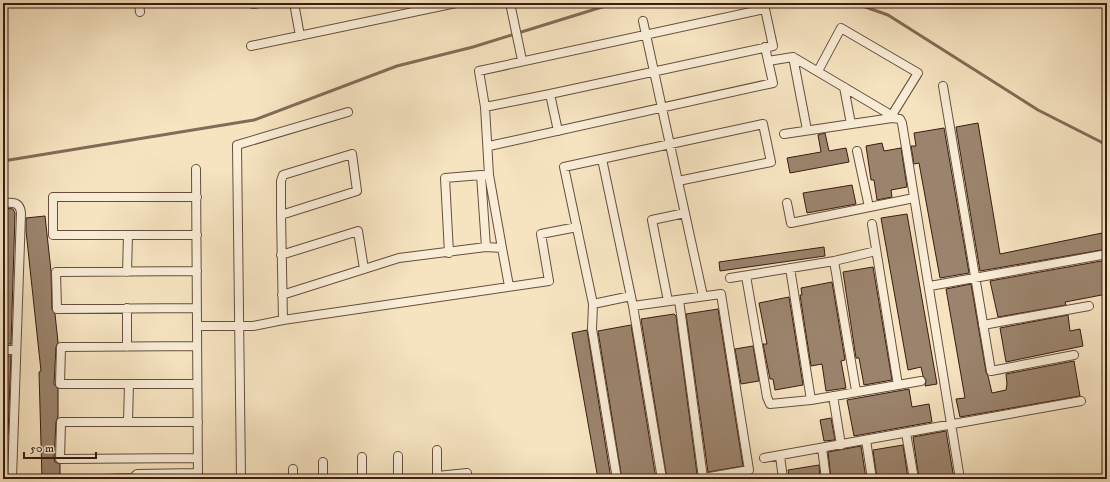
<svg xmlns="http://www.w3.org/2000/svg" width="1110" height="482" viewBox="0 0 1110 482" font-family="'IM FELL DW Pica',serif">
  <rect width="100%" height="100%" fill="#f6e4c1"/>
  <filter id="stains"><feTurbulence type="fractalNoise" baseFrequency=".005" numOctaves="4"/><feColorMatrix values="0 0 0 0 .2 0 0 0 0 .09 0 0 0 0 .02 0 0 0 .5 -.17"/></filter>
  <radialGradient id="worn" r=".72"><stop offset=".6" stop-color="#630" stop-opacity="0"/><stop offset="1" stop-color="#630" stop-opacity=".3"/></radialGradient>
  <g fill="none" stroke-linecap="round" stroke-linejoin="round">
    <path stroke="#846b57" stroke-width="3" d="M854,3L888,15L1038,110L1107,145
      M3,161L254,120L397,66L473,47L615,3"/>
  </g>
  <path fill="#9b846d" stroke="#391c11" d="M978,123L1000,254L1107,232V249L980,271L956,127Z
    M944,128L969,273L940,278L919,163L914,164L911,146H916L914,133Z
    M825,133L829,151L846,148L849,162L790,173L787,158L821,152L818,135Z
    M882,143L884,151L901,148L907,187L891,190L892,197L877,200L874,180H871L866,146Z
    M852,185L856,204L807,213L803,193Z
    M3,208L13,209L15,213L11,344H3Z
    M907,214L937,384L925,386L926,380L923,376L921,367L908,370L881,218Z
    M45,216L51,271L52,309L55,314L58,342L56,347L54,384L58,389V417L56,422L54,459L55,462L60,464V479H42L39,372L41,371L26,231V218Z
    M824,247L825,256L720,271L719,262Z
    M1107,260V278H1105L1107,294L1065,302L1066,305L998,317L990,281Z
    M873,267L892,380L864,385L859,358H856L843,272Z
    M832,282L845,360L841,361L846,388L826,391L822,364L811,366L800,295H802L801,288Z
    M971,284L986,372L988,376L992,393L1006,390L1007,384L1006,374L1074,361L1080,396L960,417L956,399L965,398L946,289Z
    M789,297L803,385L775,390L773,379H770L763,344H767L759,303Z
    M718,309L743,466L708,472L686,314Z
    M674,314L676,316L697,474L694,476L667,479L641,319Z
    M1068,315L1070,331L1080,329L1083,346L1006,362L1000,328Z
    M631,325L656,479H622L598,331Z
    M587,330L611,479H598L572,333Z
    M753,346L759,381L741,384L735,349Z
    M3,356H11L8,434H3Z
    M909,389L912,407L929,404L932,422L854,436L847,400Z
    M831,418L835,440L824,441L820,420Z
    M946,431L954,479H919L913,437Z
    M903,445L908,479H877L873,450Z
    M861,446L866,479H831L828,452Z
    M819,465L820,479H790L788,470Z"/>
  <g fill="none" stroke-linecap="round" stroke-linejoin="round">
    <defs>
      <path id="street" d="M139,3L140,12
        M294,3L300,36
        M510,3L522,60
        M253,4L259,3
        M643,21L703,296
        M251,46L456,3
        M793,57L807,130
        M768,61L793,57L896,118
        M818,71L841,28L918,73L892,115
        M943,86L991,371L1074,355
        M844,87L851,124
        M485,107L550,94
        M784,134L892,118L900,119L902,123L960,479
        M489,146L773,83L765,47
        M857,151L869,207
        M602,159L633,306L721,294L749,470L698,479
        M196,169L198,479
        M484,175H489L502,248
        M489,175L485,107L479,71L765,9L773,46L550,94L558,131
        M197,197H53V235H197
        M3,203C13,202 20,202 21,213L12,479
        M787,203L791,223L914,198
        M281,215L357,191L352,154L283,175L281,181V215L283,320
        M872,224L898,385
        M449,253L445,178L481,175L486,247
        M281,255L358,231L364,269
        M834,261L856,391
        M790,268L811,400
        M127,272L128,235
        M746,276L767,397L770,404L811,400L921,381
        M730,278L834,261L876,251
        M930,286L1107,254
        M282,295L399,258L486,247L502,248L509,286
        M679,300L703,478
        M668,301L652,220L685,213
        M593,304L631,296
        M633,306L662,479
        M197,308L57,309L56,272L197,271
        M983,325L1089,306
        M197,326H253L283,320L549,281L541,234L577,227
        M197,346L61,347L60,384H197
        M127,347V308
        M3,350H15
        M833,396L841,445
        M128,421L129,384
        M198,422H61L60,459L198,458
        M906,433L914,479
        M866,440L872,479
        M822,448L826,479
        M780,456L783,479
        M362,457V479
        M764,458L1081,401
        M323,462V479
        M293,469V479
        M437,476L467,473
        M104,479L132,478
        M132,479L137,474L198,473
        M241,479L237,145L348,112
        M398,479V456
        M437,479V450
        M617,479L592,329L593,304L564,167L763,124L771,162L678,181"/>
    </defs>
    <use href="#street" stroke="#684e3d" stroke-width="10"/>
    <use href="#street" stroke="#f9edd7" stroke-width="8"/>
  </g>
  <rect width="1110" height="482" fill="none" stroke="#f6e4c1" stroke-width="16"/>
  <rect x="4" y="4" width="1102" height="474" fill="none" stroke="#391c11" stroke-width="2"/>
  <rect x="8" y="8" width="1094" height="466" fill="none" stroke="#391c11"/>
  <path d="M24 452v6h72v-6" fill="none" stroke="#391c11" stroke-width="2"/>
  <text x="30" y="452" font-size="12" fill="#391c11" stroke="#f9edd7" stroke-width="3" paint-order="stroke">50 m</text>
  <rect width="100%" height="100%" filter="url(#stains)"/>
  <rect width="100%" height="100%" fill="url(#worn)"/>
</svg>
